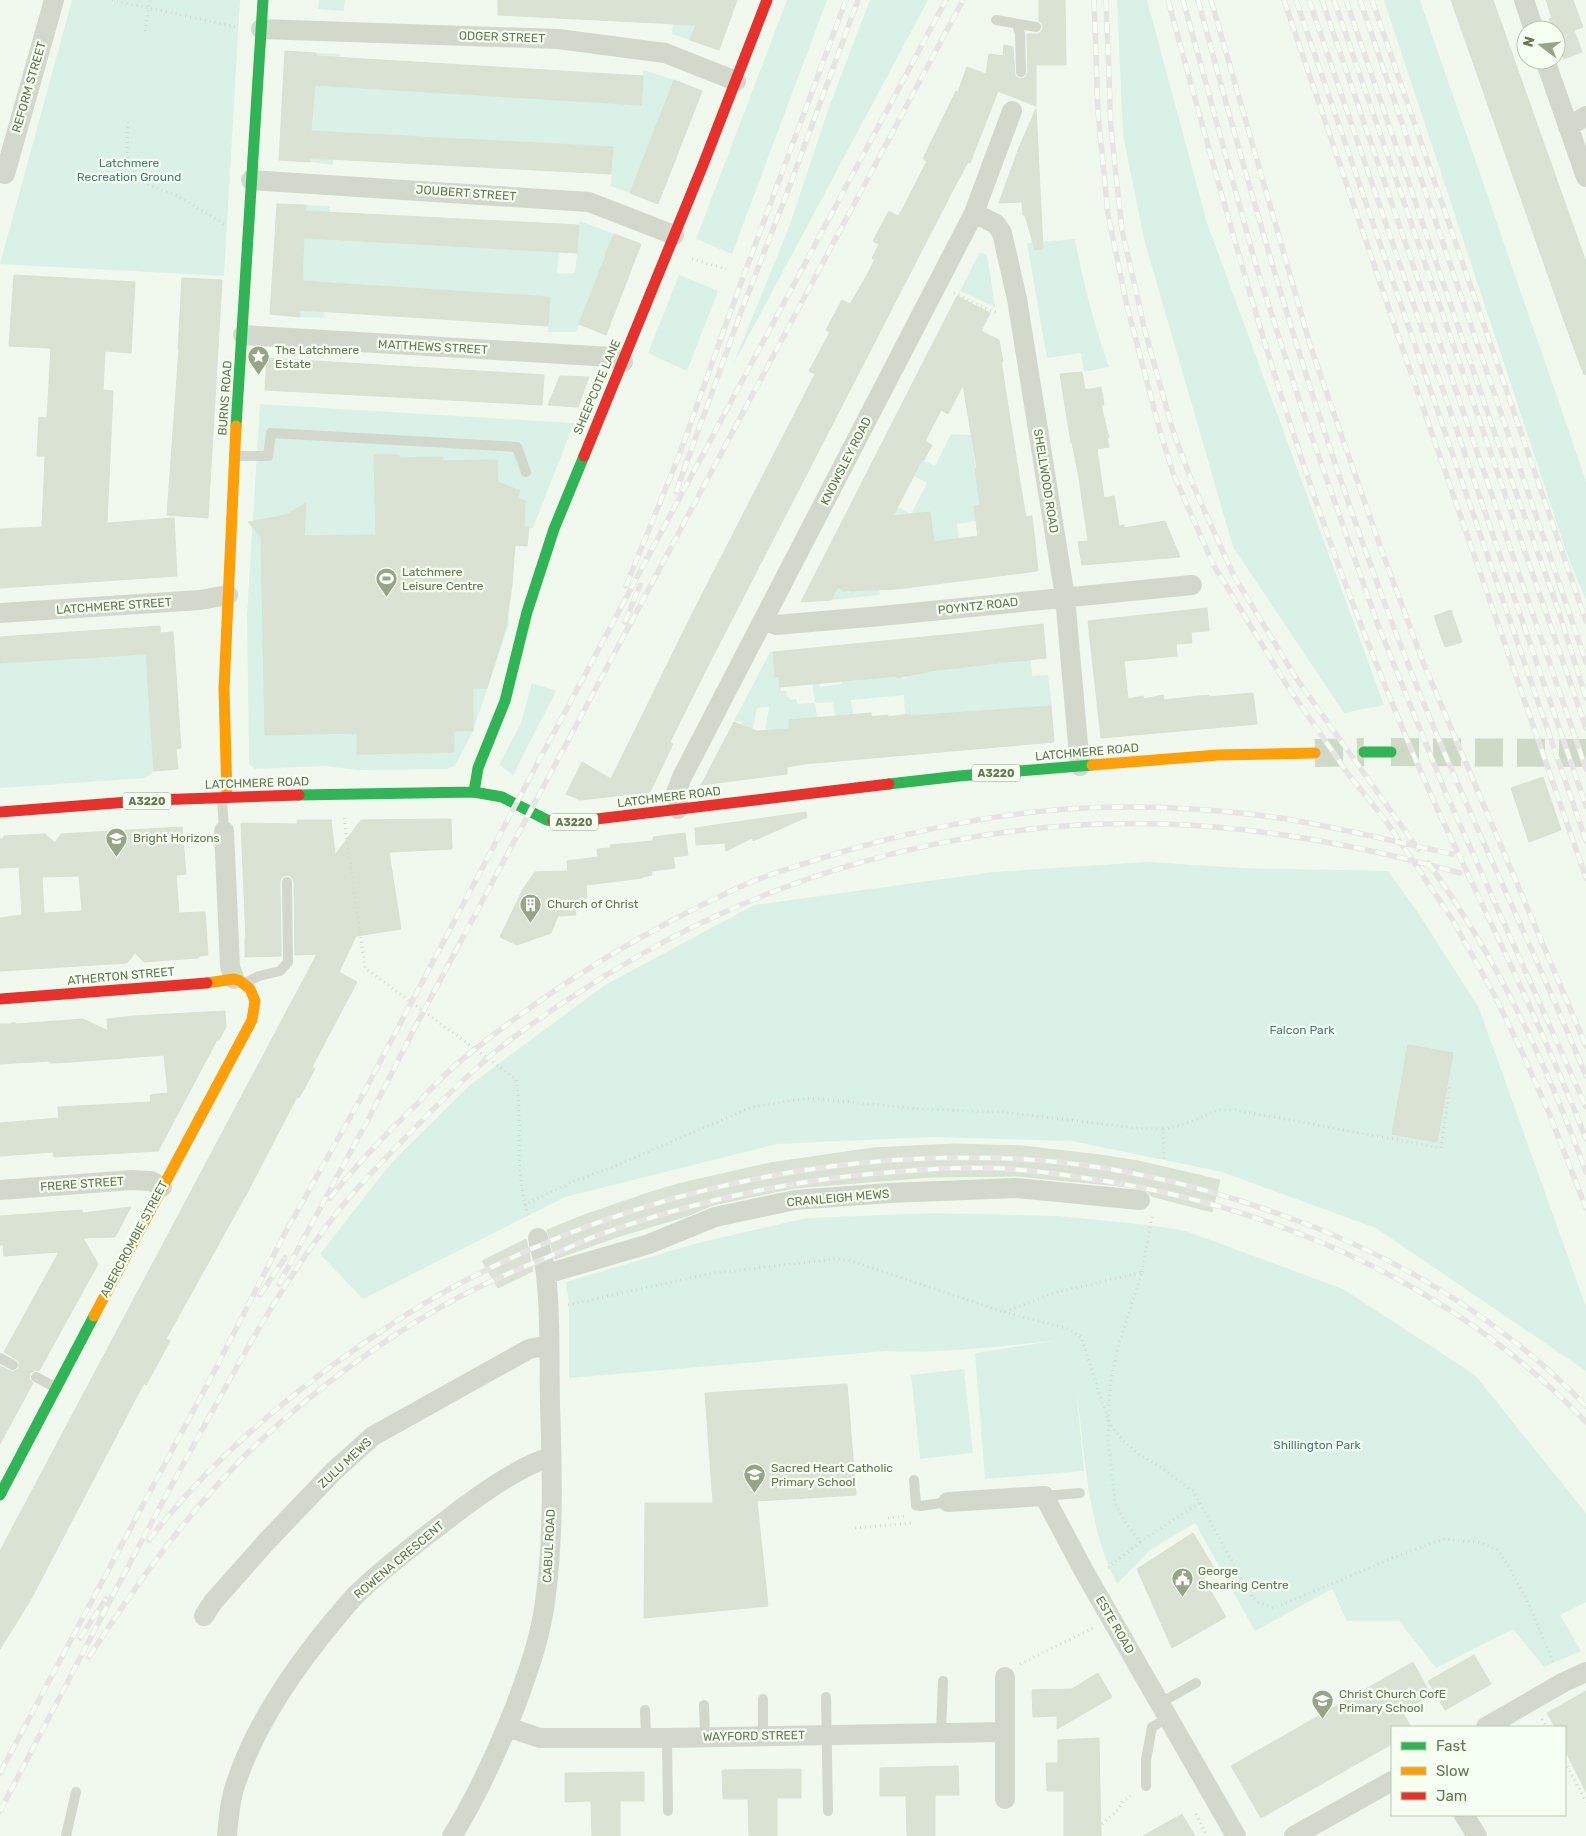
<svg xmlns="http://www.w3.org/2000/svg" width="1586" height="1836" viewBox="0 0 1586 1836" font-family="Rubik,sans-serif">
  <rect width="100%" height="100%" fill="#f1f9ef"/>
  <path fill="#daf1e7" d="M72,0H240L224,276L0,264Z
    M319,0H345L344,11L318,9Z
    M675,0H705L690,40L672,34Z
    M787,0H827L732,254L696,239Z
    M870,0H928L733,365L789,227L829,107Z
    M1117,0H1147L1207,223L1384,705L1344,713L1233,547L1144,239L1123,135Z
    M1384,0H1420L1586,481V600L1569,560Z
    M316,53L340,54L339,86L641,105L643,70L674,80L630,193L611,186L613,147L335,132L333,165L310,162Z
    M306,205L330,206L329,240L559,252L557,274L575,273L580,221L614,234L576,332H548L549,297L326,282L324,318L300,317Z
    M1075,239C1083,283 1094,325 1109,367L1084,372L1081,353L1047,358L1027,243Z
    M979,253L987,254L995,307L960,291Z
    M679,275L718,291L687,371L648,353Z
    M260,404L574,423L533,528L489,525L481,583L512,585L508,611L509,624L473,731L455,766L446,769L357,770L324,766L255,769L249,764L247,615Z
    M951,434L971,435L978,487L988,486L976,521L957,524L960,546H931L870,524L882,499L911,514L927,483L898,468L906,452L935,466Z
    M857,576L879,589L880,595L831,600L838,587L849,593Z
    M1030,651L1032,676L1048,675L1052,707L911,720L910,714L905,715L904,695L851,700L853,714L844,715V725H836L833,702L815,703L818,725L791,741L765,731L769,707L757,708L748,752L746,727L741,725V722L734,721L770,652H773L775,676H779L781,691H786L787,697H789L790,700L796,699L798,704L815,703L811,672H818L820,687L842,684L841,670L897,675L898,678H907V673L947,669V660H954L955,668L1018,662L1017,652Z
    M146,654L154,771L146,778L0,788V663Z
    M532,683L556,691L513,775L499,765L521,723Z
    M1148,862L1241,868L1388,871L1419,914L1479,1008L1586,1307V1371L1376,1228L1222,1172L1072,1141L932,1137L777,1144L565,1197L363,1299L320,1254L392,1162L470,1085L605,985L754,905L994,872Z
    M936,1213L1058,1216L1149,1225L1186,1231L1343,1289L1475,1375L1586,1513V1602L1560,1615L1581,1651L1544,1667L1513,1629L1436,1668L1399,1621H1347L1332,1589L1255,1631L1195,1523L1150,1550L1117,1584C1086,1523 1085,1452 1076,1386L1084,1471L985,1479L975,1353L1054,1341C998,1346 942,1354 886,1351L569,1378V1305L566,1282L698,1243L807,1218Z
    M964,1369L973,1453L920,1459L911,1375Z"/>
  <path fill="#dae3d3" stroke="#d8e2d1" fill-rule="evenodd" d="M498,0H737L719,50L690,40L696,25L498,15Z
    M1039,0H1065L1066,65H1036V106L998,91L970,163L968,162L953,190L708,666L670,742L673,744L650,792L580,800L566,794L582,762L611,779L691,616L815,374L809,371L830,332L826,330L842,300L850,304L867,275L875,259L872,258L879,244L873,241L889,211L898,216L903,208L927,161L923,159L956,91L958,92L967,67L986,74L989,54L1003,56L1004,45L1013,47L1015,76L1021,79L1025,78L1028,72L1027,34H1039L1043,29L1042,24L1039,21Z
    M1451,0H1493L1586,262V374L1584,375L1567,329Z
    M1546,0H1573L1583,27L1574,30L1582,52L1564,59L1556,38V30H1553L1549,19L1552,18Z
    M285,51L316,53V56L643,76L641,105L315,85L311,131L613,147L611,174L310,158V162L279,160Z
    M674,80L702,91L658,204L630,193Z
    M1036,109L1043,249L1035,250L1025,215H1023L1022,202L999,203L1018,150Z
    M277,204L306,205L305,211L579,225L577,253L304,238L302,281L550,297L548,326L300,310V317L270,314Z
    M614,234L641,244L606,335L579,324L606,255H605Z
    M14,275L135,282L131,353L105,351L103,390L113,391L107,523L174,518L177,576L0,588V529L42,527L45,456H37L39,417L47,418L51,348L9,346Z
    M182,278L222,280L208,518L167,515L179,349H178Z
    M957,296L990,313L981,331L999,340L1003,362L1001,361L1020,482L1026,517L1032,516L1038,571L897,589L844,591L838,587L831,600L801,602ZM963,385L977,469L975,468L980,505L974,506L978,536L934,542L930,512L893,516L922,460H924L932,445L925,441L941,410L948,414Z
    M267,358L544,375L542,405L265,390Z
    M1082,372L1085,390L1101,387L1104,405H1101L1109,438H1107L1109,447L1097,449L1104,498L1114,496L1119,526L1124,525V528L1165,521L1180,557L1082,565L1078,542L1088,541L1079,478L1072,443H1071L1060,374Z
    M560,376L589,377L578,407L548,405Z
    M374,455H399V458L443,457V461L497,460L498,482L520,491L517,498L525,501L524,527H529L527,546L515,545L512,585L506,626L487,688H473V731H454V752L357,754V733L265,735L261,537L248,522L286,515L306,503L304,536L376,535Z
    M1207,608L1209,631L1191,632L1192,643L1176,644L1177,656L1124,661L1128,699L1143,696L1144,699L1163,695L1164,700L1209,695V697L1253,693L1257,724L1101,738L1088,621Z
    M1451,610L1462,642L1445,647L1434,616Z
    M1043,624L1046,658L937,670L897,678V676L780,687L779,676L775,677L773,652L965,633Z
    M160,626V633L173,632L181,748L176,749L178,769L154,771L146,654L0,663V637Z
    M1051,706L1054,742L804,764L787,767V774L701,785L734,722L757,731L789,729V720L871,713V717L888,715V717L910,714V716Z
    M1543,777L1561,830L1529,842L1511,788Z
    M806,812L807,817L753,841L752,838L726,851L725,843L696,845L695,828Z
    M451,819L452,849L389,852L401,929L356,936L339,972L357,982L312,1067L315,1069L299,1098L297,1097L247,1193L166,1339L170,1341L146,1385L144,1383L30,1601L0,1649V1551L317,954L295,955L294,882L291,876L286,875L281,878L280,882L281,956L245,957V939H246L241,823L297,824V820H331L335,855L361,820Z
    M182,827L186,874L176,875L179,913L205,912L208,955L199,956L198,958L144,962L135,953L127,963L0,971V918L22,915L19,867L0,868V839H3L4,836L45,834L55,843L61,834ZM79,876L82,911L44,913L42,877Z
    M685,833L688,855L673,857L675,868L651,871L652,875L643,877V878L586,885L587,898L573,900L576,915L558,916L551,933L517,945L500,937L523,889L535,872L568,871L567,861L598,857L597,849L611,848L610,845L653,841V837Z
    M225,1011L226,1027L219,1040H217L158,1151L54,1157L53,1152L0,1156V1123L59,1118L58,1107L151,1102L150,1095L168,1093L164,1055L71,1062L50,1063V1061L0,1064V1024H11L13,1022L17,1024L83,1019L108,1031L107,1019L134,1016Z
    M1408,1045L1453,1053L1437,1142L1392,1134Z
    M954,1144L1022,1146L1100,1155L1138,1161L1220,1180L1212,1212L1151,1196L1147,1191L1141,1188L1017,1176L931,1177L794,1188L713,1205L687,1216L617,1237L555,1259L547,1230L584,1215L651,1192L686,1182L770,1163L873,1148Z
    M131,1207L115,1237L83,1238L98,1264L39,1371L35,1370L30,1373L29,1378L33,1383L0,1444V1366L13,1372L19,1368V1361L4,1352L59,1252L4,1256L3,1245H0V1216L82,1210L83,1213Z
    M526,1239L533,1271L498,1288L482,1261Z
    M847,1384L856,1495L757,1501L768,1606L644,1618L645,1503H713L705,1393Z
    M1193,1533L1216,1571L1203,1578L1226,1617L1172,1648L1137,1569Z
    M1474,1655L1491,1684L1445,1710L1428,1681Z
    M1413,1662L1431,1695L1402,1711L1411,1727H1392V1744L1261,1818L1231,1766Z
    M1098,1673L1112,1697L1057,1729V1716L1033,1717L1032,1690L1072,1689Z
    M1586,1691V1792L1565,1750V1727H1555L1547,1713Z
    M1099,1738L1101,1836H1064V1791H1047L1046,1763H1058V1740Z
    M958,1766L959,1795H935V1836H907L906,1796H880V1768Z
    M801,1769V1798H777V1836H749L748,1799H723L722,1770Z
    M644,1772V1801H620V1836H592L591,1801L565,1802V1773Z
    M1182,1814L1195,1836H1143Z"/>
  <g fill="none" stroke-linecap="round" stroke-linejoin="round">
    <path stroke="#ced9c6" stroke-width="28" stroke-dasharray="28 14" stroke-linecap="butt" d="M1391,752L1586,753
      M1315,753L1364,752"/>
    <path stroke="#d3d9cd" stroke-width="3" stroke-dasharray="1 4" stroke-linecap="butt" d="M112,0L236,27
      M145,31L150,0
      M128,122L127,154L135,174L149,185L178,196L224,224
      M692,259L726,269
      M954,293L989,310L999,313
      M344,818L365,968L516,1079C524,1127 512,1170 530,1219
      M1163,1129L1185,1124L1218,1110H1235L1441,1148L1450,1086
      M524,1205L574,1181L610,1168L752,1107L810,1098L920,1109L1002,1112L1144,1129H1163L1164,1160
      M1142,1272L1152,1216
      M568,1305L708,1274L835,1259L848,1260L1004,1312L1054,1293L1142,1272L1118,1347L1110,1386L1108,1440L1115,1501L1123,1519L1140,1542L1109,1567L1106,1568
      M1004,1312L1066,1328L1081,1337L1109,1423L1123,1441L1140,1455L1162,1468L1193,1491L1252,1597L1258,1602L1274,1608L1395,1557L1444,1539L1478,1542L1498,1550L1509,1567L1527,1600L1554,1664
      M888,1518L905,1516
      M855,1528L913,1523
      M1140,1542L1199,1503
      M1020,1664L1093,1628
      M1542,1719L1547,1727
      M1565,1762L1586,1802
      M1196,1814L1207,1836
      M1102,1824L1119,1809L1123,1801L1133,1794"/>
    <path stroke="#d2d8cc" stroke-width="10" d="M996,20L1036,27
      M1017,24L1020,34L1021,72
      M235,456H268L271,433L517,447L526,472
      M222,799L224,831
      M245,983L259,976L280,971L288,962L287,882
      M0,1358L13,1365
      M36,1377L55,1387
      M914,1480L916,1505L921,1506L948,1502
      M1044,1496L1080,1493
      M826,1697L828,1811
      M763,1699V1735
      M1160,1703L1196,1683
      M704,1705L705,1737
      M645,1710L646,1738
      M941,1733L943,1681
      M667,1738L668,1811
      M1146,1786V1760L1152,1727L1168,1718
      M66,1836L76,1792"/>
    <path stroke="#d2d8cc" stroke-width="20" d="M1524,0L1534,30
      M261,29L558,39L665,53L736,81
      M1545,60L1586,177
      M1568,127L1586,116
      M5,174L54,0
      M251,180L589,202L674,235
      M974,213L996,224L1002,233L1017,299L1065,597L1080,766
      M243,335L611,357L623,362
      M0,613L200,600L228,595
      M765,620L776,625L881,616L1192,585
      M678,809L677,790L682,777L974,213L1012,111
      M224,831L230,966L234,979
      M0,1190L132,1180L151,1181L162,1187
      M546,1274L649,1244L715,1217L795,1200L889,1193L1016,1188L1140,1200
      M948,1502L1044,1496L1085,1573L1236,1836
      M204,1616L213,1602L268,1540L334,1471L373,1436L529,1349L549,1345
      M1005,1677V1799
      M507,1727L540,1738H667L1004,1732
      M1486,1727L1564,1682L1586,1672
      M1464,1815L1477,1836
      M227,1836C229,1817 230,1798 237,1780C257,1721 295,1667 335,1619C343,1610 351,1599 360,1591C387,1565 418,1542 448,1519C475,1498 519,1466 551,1457
      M452,1836C478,1795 497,1752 515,1707C529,1670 542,1633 546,1594C554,1531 552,1467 550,1404C549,1361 551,1317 546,1275C545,1263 540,1250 538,1238
      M1294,1836L1392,1781"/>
    <path stroke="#30b455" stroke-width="11" d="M236,426L263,0
      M1364,752H1391
      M889,784L959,776L1092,765
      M474,792L478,768L505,701L527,612L554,529L584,456
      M299,795L474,792L502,797L547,820L553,821
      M0,1495L94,1316"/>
    <path stroke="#ff9f0a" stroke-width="11" d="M1092,765L1218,755L1315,753
      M227,798L224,689L236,426
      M94,1316L252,1020L255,1001L250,989L240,981L234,979L207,983"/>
    <path stroke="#e5322d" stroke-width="11" d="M584,456L703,165L767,0
      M0,812L154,800L299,795
      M553,821L563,823L889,784
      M0,999L207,983"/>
    <defs>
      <path id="rail" d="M1094,0L1098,113L1108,214L1127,306L1160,431L1173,473L1213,564L1288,687L1349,775L1386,821L1452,919L1495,996L1522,1052L1549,1113L1586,1208
        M1106,0L1111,128L1122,230L1145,331L1173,431L1193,485L1234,576L1296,678L1418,849
        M1168,0C1226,212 1283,425 1363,630C1388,694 1414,759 1443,821C1492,926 1544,1031 1586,1139
        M1183,0L1255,262L1301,406L1378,625L1445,791L1586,1107
        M1198,0C1259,226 1324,452 1410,669C1464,807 1530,939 1586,1076
        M1211,0L1311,348L1380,546L1423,662L1586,1046
        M1284,0L1402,347L1586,878
        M1296,0L1586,841
        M1309,0L1586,806
        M1322,0L1586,769
        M1334,0L1586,728
        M1346,0L1494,431L1557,606L1586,698
        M1360,0L1586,662
        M1372,0L1586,621
        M676,492L741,312L787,193L858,0
        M626,586L680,453L731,310L846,0
        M625,622L640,585
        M1428,863C1497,957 1546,1063 1586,1172
        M330,1198C356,1165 385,1135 415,1106C431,1089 446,1072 464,1058C545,992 635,936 729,892C762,876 799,865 835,854C931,825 1030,806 1131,807C1180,807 1231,811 1280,818C1338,827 1395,842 1452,854
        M279,1284L370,1116L413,1031L963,0
        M260,1295L285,1258
        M149,1540C202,1471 267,1413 337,1362C372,1337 408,1312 446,1291C609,1201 806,1153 993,1158C1091,1160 1187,1181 1279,1214C1394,1254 1500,1318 1586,1406
        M80,1638L106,1599
        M89,1657C145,1571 204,1489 282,1421C336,1374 397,1330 461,1296C489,1281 519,1269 548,1257C564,1250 580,1242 596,1236C681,1205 770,1185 859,1175C903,1171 946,1167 990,1168C1030,1169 1071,1176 1111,1182C1290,1212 1460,1291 1586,1422
        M0,1773L216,1368L286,1231L361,1098L535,768L946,0
        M0,1811C65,1688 128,1563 196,1441C239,1362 282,1282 339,1210C359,1185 382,1162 404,1139C434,1108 464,1078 496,1051C523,1029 553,1009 583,990C754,877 959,818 1163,824C1264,827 1362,846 1460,873"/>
    </defs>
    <use href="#rail" stroke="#e7e4e4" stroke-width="5.5"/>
    <use href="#rail" stroke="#f5fff2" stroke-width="4" stroke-dasharray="11" stroke-linecap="butt"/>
  </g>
  <defs>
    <symbol id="sight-pin" viewBox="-11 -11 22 30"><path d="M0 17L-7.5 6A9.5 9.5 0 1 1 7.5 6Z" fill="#95a586" stroke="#f5fff2"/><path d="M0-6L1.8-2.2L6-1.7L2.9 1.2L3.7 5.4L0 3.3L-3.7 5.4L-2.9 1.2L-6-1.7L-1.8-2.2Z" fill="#fff"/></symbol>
    <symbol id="stadium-pin" viewBox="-11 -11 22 30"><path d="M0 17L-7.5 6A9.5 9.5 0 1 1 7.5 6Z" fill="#95a586" stroke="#f5fff2"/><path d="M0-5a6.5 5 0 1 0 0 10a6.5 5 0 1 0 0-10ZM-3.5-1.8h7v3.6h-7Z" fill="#fff"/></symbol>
    <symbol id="school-pin" viewBox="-11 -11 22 30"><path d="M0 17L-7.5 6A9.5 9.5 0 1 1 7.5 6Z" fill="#95a586" stroke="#f5fff2"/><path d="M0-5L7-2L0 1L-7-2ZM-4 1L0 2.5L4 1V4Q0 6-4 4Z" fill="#fff"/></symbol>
    <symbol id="building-pin" viewBox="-11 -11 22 30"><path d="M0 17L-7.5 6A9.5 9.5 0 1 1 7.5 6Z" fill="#95a586" stroke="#f5fff2"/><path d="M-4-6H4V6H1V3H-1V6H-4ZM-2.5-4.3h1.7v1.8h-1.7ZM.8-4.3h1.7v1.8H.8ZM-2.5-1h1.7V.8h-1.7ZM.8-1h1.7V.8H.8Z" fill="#fff"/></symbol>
    <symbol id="civic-pin" viewBox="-11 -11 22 30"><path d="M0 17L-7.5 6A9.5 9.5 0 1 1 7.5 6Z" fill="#95a586" stroke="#f5fff2"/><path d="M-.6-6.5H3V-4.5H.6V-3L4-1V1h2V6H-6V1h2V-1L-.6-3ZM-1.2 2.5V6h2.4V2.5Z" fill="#fff"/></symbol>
  </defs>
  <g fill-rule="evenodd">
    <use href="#sight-pin" x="246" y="344" width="25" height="34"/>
    <use href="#stadium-pin" x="374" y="566" width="25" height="34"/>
    <use href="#school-pin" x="104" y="826" width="25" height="34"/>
    <use href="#building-pin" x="518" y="892" width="25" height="34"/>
    <use href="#school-pin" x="742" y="1462" width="25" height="34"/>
    <use href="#civic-pin" x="1170" y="1566" width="25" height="34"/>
    <use href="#school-pin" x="1310" y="1688" width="25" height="34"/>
  </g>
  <g text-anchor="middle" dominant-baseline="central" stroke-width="4.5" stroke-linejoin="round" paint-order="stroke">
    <g fill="#f5fff2" stroke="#90a07e" stroke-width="1">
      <rect x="972" y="764.5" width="48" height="17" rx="4"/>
      <rect x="123" y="792.5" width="48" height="17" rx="4"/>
      <rect x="550" y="813.5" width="48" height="17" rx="4"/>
    </g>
    <g font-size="11" font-weight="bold" fill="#64784d">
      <text x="996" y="773">A3220</text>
      <text x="147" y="801">A3220</text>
      <text x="574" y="822">A3220</text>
    </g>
    <g font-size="12" fill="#64784d" stroke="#f5fff2">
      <text transform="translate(502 37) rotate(2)">ODGER STREET</text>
      <text transform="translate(29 87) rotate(-74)">REFORM STREET</text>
      <text transform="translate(466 193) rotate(4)">JOUBERT STREET</text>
      <text transform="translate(433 347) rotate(3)">MATTHEWS STREET</text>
      <text transform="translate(597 387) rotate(-67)">SHEEPCOTE LANE</text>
      <text transform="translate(225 398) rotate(-86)">BURNS ROAD</text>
      <text transform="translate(846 461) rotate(-63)">KNOWSLEY ROAD</text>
      <text transform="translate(1046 481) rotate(81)">SHELLWOOD ROAD</text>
      <text transform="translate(114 606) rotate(-4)">LATCHMERE STREET</text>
      <text transform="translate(978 606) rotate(-6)">POYNTZ ROAD</text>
      <text transform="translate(1087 752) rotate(-5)">LATCHMERE ROAD</text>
      <text transform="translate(257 783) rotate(-2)">LATCHMERE ROAD</text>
      <text transform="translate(669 797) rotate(-7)">LATCHMERE ROAD</text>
      <text transform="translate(121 976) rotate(-5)">ATHERTON STREET</text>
      <text transform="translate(82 1184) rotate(-4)">FRERE STREET</text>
      <text transform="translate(838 1198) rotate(-5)">CRANLEIGH MEWS</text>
      <text transform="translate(134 1239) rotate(-62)">ABERCROMBIE STREET</text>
      <text transform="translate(345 1463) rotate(-43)">ZULU MEWS</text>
      <text transform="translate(549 1546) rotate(-87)">CABUL ROAD</text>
      <text transform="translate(399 1560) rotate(-40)">ROWENA CRESCENT</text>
      <text transform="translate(1115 1625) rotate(60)">ESTE ROAD</text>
      <text transform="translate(754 1736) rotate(-1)">WAYFORD STREET</text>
    </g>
    <g font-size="12" fill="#457e74" stroke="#f5fff2">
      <text x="129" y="163">Latchmere<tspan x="129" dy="14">Recreation Ground</tspan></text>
      <text x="1302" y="1030">Falcon Park</text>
      <text x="1317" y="1445">Shillington Park</text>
    </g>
    <g font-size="12" fill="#64784d" stroke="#f5fff2" text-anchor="start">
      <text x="275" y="350">The Latchmere<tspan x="275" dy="14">Estate</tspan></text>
      <text x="402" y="572">Latchmere<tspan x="402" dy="14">Leisure Centre</tspan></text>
      <text x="133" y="838">Bright Horizons</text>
      <text x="547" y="904">Church of Christ</text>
      <text x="771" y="1468">Sacred Heart Catholic<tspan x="771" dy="14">Primary School</tspan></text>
      <text x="1198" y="1571">George<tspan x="1198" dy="14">Shearing Centre</tspan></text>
      <text x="1339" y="1694">Christ Church CofE<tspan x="1339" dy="14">Primary School</tspan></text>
    </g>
  </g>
  <rect x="1391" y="1726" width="175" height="90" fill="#f5fff2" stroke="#bbc9b0"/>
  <rect x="1401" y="1742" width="25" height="8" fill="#30b455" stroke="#bbc9b0"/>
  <text x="1436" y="1751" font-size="15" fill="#64784d">Fast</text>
  <rect x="1401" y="1767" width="25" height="8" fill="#ff9f0a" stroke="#bbc9b0"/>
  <text x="1436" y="1776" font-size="15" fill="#64784d">Slow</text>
  <rect x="1401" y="1792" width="25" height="8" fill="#e5322d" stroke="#bbc9b0"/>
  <text x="1436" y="1801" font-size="15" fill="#64784d">Jam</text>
  <g transform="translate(1541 45) rotate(286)"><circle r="24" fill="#f5fff2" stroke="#bbc9b0"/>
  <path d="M0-4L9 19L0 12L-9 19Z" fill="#95a586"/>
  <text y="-8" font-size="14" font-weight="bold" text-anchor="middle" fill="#64784d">N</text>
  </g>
</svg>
